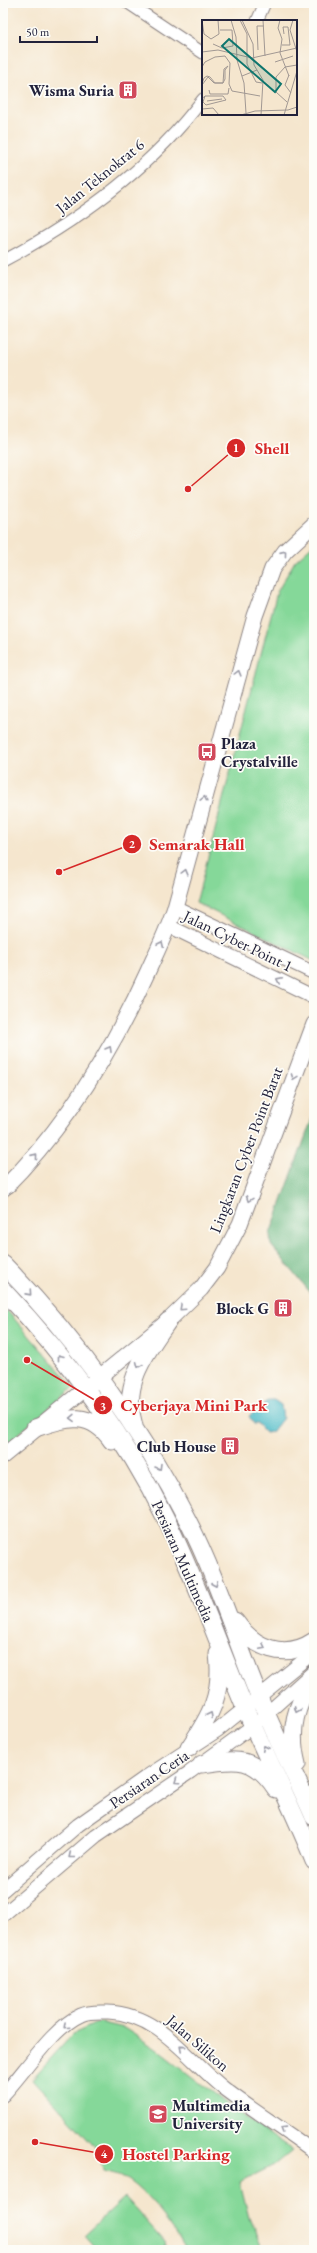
<svg xmlns="http://www.w3.org/2000/svg" width="317" height="2253" viewBox="0 0 317 2253" font-family="'EB Garamond',serif">
  <rect width="100%" height="100%" fill="#fdfcf7"/>
  <filter id="ink" filterUnits="userSpaceOnUse"><feTurbulence type="fractalNoise" baseFrequency=".025" numOctaves="2"/><feDisplacementMap in="SourceGraphic" scale="8" xChannelSelector="R" yChannelSelector="G"/><feConvolveMatrix kernelMatrix="1 2 1 2 8 2 1 2 1" color-interpolation-filters="sRGB"/></filter>
  <filter id="wash" filterUnits="userSpaceOnUse"><feTurbulence type="fractalNoise" baseFrequency=".012" numOctaves="4" result="noise"/><feDisplacementMap in="SourceGraphic" scale="16" xChannelSelector="R" yChannelSelector="G"/><feGaussianBlur stdDeviation="0.9" result="paint"/><feColorMatrix in="noise" values="0 0 0 0 0 0 0 0 0 0 0 0 0 0 0 0 0 1.4 0 .05"/><feComposite in="paint" operator="in"/></filter>
  <g filter="url(#wash)">
    <rect width="100%" height="100%" fill="#f5e6ce"/>
    <path fill="#85d899" stroke="#547d6a" d="M314,544V961L196,903L277,592L295,561Z
      M3,1306L74,1387L3,1447Z
      M99,2022L124,2028L155,2048L236,2111L292,2150L274,2165L240,2182L249,2218L263,2250H186C175,2228 145,2190 124,2178C119,2174 110,2173 104,2171L94,2146L32,2079L73,2034Z
      M125,2197L165,2242L167,2250H97L84,2235Z"/>
    <path fill="#6cb881" stroke="#476d5e" d="M314,1113V1297L271,1245L270,1234Z"/>
    <path fill="#4ebbc7" stroke="#386e81" d="M269,1400H274L281,1405L283,1418L272,1432L266,1433L258,1424H254L249,1416L253,1412L261,1413L264,1410L263,1404Z"/>
  </g>
  <g filter="url(#ink)">
    <g fill="none" stroke-linecap="round" stroke-linejoin="round">
      <defs>
        <path id="minor" d="M128,3L203,53
          M257,21L265,3
          M3,261C80,220 150,169 203,99"/>
        <path id="tertiary" d="M175,907L314,973
          M169,926L314,997
          M3,1890L78,1825L146,1777L218,1730L314,1652
          M3,1915L96,1836L190,1772L254,1725L313,1672
          M3,2095C24,2073 53,2027 81,2015C89,2011 100,2012 108,2012C160,2014 188,2060 225,2089C254,2111 285,2130 314,2152"/>
        <path id="secondary" d="M3,1189C66,1127 112,1051 148,971C158,949 168,929 175,907L255,616L272,569L285,551L314,524
          M3,1456L168,1321L201,1289L217,1268L240,1224L314,1024"/>
        <path id="primary" d="M3,1187L8,1184
          M3,1264C76,1339 141,1428 188,1521C216,1576 235,1637 258,1694C275,1736 296,1776 314,1817
          M3,1290C66,1357 124,1434 165,1517C196,1579 218,1644 245,1708C267,1759 293,1808 314,1861
          M134,1426C121,1384 145,1354 168,1321
          M35,1428C66,1418 90,1409 112,1441
          M235,1621C254,1648 284,1661 314,1641
          M189,1748C211,1715 223,1694 218,1654
          M202,1764C238,1758 255,1757 276,1789
          M297,1764C288,1729 296,1706 314,1675"/>
      </defs>
      <use href="#minor" stroke="#8c8484" stroke-width="13"/>
      <use href="#tertiary" stroke="#8c8484" stroke-width="15"/>
      <use href="#secondary" stroke="#8c8484" stroke-width="17"/>
      <use href="#primary" stroke="#8c8484" stroke-width="19"/>
      <use href="#minor" stroke="#fff" stroke-width="11"/>
      <use href="#tertiary" stroke="#fff" stroke-width="13"/>
      <use href="#secondary" stroke="#fff" stroke-width="15"/>
      <use href="#primary" stroke="#fff" stroke-width="17"/>
    </g>
    <defs><path id="oneway-chevron" d="M-2-3.5L2.5 0L-2 3.5" fill="none" stroke-width="1.6" stroke-linecap="round" stroke-linejoin="round"/></defs>
    <g stroke="#9c9ca7">
      <use href="#oneway-chevron" transform="translate(284 553) rotate(-51)"/>
      <use href="#oneway-chevron" transform="translate(238 673) rotate(-75)"/>
      <use href="#oneway-chevron" transform="translate(204 799) rotate(-76)"/>
      <use href="#oneway-chevron" transform="translate(185 872) rotate(-75)"/>
      <use href="#oneway-chevron" transform="translate(161 944) rotate(-65)"/>
      <use href="#oneway-chevron" transform="translate(279 980) rotate(-154)"/>
      <use href="#oneway-chevron" transform="translate(109 1049) rotate(-60)"/>
      <use href="#oneway-chevron" transform="translate(294 1077) rotate(110)"/>
      <use href="#oneway-chevron" transform="translate(35 1156) rotate(-51)"/>
      <use href="#oneway-chevron" transform="translate(249 1199) rotate(110)"/>
      <use href="#oneway-chevron" transform="translate(29 1293) rotate(48)"/>
      <use href="#oneway-chevron" transform="translate(182 1308) rotate(137)"/>
      <use href="#oneway-chevron" transform="translate(60 1357) rotate(-128)"/>
      <use href="#oneway-chevron" transform="translate(139 1365) rotate(113)"/>
      <use href="#oneway-chevron" transform="translate(72 1418) rotate(179)"/>
      <use href="#oneway-chevron" transform="translate(159 1467) rotate(59)"/>
      <use href="#oneway-chevron" transform="translate(215 1584) rotate(67)"/>
      <use href="#oneway-chevron" transform="translate(263 1647) rotate(27)"/>
      <use href="#oneway-chevron" transform="translate(297 1710) rotate(112)"/>
      <use href="#oneway-chevron" transform="translate(210 1715) rotate(-63)"/>
      <use href="#oneway-chevron" transform="translate(265 1748) rotate(-115)"/>
      <use href="#oneway-chevron" transform="translate(177 1781) rotate(145)"/>
      <use href="#oneway-chevron" transform="translate(71 1856) rotate(141)"/>
      <use href="#oneway-chevron" transform="translate(66 2026) rotate(137)"/>
      <use href="#oneway-chevron" transform="translate(182 2048) rotate(-139)"/>
      <use href="#oneway-chevron" transform="translate(283 2129) rotate(-148)"/>
    </g>
  </g>
  <defs>
    <symbol id="building-square" viewBox="-11 -11 22 22"><rect x="-9" y="-9" width="18" height="18" rx="4" fill="#d1495b" stroke="#fdfcf7"/><path d="M-4-6H4V6H1V3H-1V6H-4ZM-2.5-4.3h1.7v1.8h-1.7ZM.8-4.3h1.7v1.8H.8ZM-2.5-1h1.7V.8h-1.7ZM.8-1h1.7V.8H.8Z" fill="#fff"/></symbol>
    <symbol id="bus-square" viewBox="-11 -11 22 22"><rect x="-9" y="-9" width="18" height="18" rx="4" fill="#d1495b" stroke="#fdfcf7"/><path d="M-5-6H5V4H4V6H2V4H-2V6H-4V4H-5ZM-3.5-4V0h7V-4ZM-3.5 1.2v1.5H-2V1.2ZM2 1.2v1.5H3.5V1.2Z" fill="#fff"/></symbol>
    <symbol id="university-square" viewBox="-11 -11 22 22"><rect x="-9" y="-9" width="18" height="18" rx="4" fill="#d1495b" stroke="#fdfcf7"/><path d="M0-5L7-2L0 1L-7-2ZM-4 1L0 2.5L4 1V4Q0 6-4 4Z" fill="#fff"/></symbol>
  </defs>
  <g fill-rule="evenodd">
    <use href="#building-square" x="117" y="79" width="22" height="22"/>
    <use href="#bus-square" x="196" y="741" width="22" height="22"/>
    <use href="#building-square" x="272" y="1297" width="22" height="22"/>
    <use href="#building-square" x="219" y="1435" width="22" height="22"/>
    <use href="#university-square" x="147" y="2103" width="22" height="22"/>
  </g>
  <g text-anchor="middle" dominant-baseline="central" stroke-width="3.5" stroke-linejoin="round" paint-order="stroke">
    <g font-size="16" font-weight="bold" fill="#22223b" stroke="#fdfcf7" text-anchor="end">
      <text x="114" y="90">Wisma Suria</text>
      <text x="221" y="743" text-anchor="start">Plaza<tspan x="221" dy="18">Crystalville</tspan></text>
      <text x="269" y="1308">Block G</text>
      <text x="216" y="1446">Club House</text>
      <text x="172" y="2105" text-anchor="start">Multimedia<tspan x="172" dy="18">University</tspan></text>
    </g>
    <g font-size="16" fill="#22223b" stroke="#fdfcf7">
      <text transform="translate(100 176) rotate(-39)">Jalan Teknokrat 6</text>
      <text transform="translate(238 941) rotate(26)">Jalan Cyber Point 1</text>
      <text transform="translate(246 1150) rotate(-69)">Lingkaran Cyber Point Barat</text>
      <text transform="translate(183 1561) rotate(66)">Persiaran Multimedia</text>
      <text transform="translate(149 1779) rotate(-34)">Persiaran Ceria</text>
      <text transform="translate(198 2043) rotate(41)">Jalan Silikon</text>
    </g>
  </g>
  <g transform="translate(202 20)">
    <rect width="95" height="95" fill="#f5e6ce"/>
    <path fill="none" stroke="#a19893" stroke-width="1" d="M0,0L2,14L9,19L17,14L16,0M29,0L34,17L35,40L42,63L44,93M38,0L45,14V44L54,62L60,63M40,0L51,24L52,45L61,60L59,95M61,0L63,36M78,0L76,8L80,19L78,33M91,0L88,10L95,32M11,24L20,28L31,26L30,10H18M80,25H88L86,7H81L82,14M56,30L55,6H62M0,32L16,30L50,38L95,28M78,33L87,56M73,42L91,36M0,47L3,42L13,37L23,36L28,43L27,64L30,71L58,76M87,55L83,65L89,73M40,56L55,50M0,64L2,58L5,56L8,57L13,63H21L22,49L26,46L23,50V59L21,63H12L6,57L0,65M7,70L8,74H26L27,68M0,78L2,77L3,76H21L24,80L4,85L1,82L3,76M5,81L20,79M85,82L74,72V57L83,47L95,45M0,89L11,88L17,95M39,95L53,91L86,90L95,87M82,95L95,51"/>
    <path fill="#0f766e" fill-opacity="0.15" stroke="#0f766e" stroke-width="2" d="M27,19L79,64L73,72L20,26Z"/>
    <rect width="95" height="95" fill="none" stroke="#22223b" stroke-width="2"/>
  </g>
  <path fill="none" stroke="#d62828" stroke-width="1.5" d="M188 489L236 448M59 872L132 844M27 1360L103 1405M35 2142L104 2154"/>
  <g fill="#d62828" stroke="#fdfcf7" stroke-width="1.5">
    <circle cx="188" cy="489" r="4"/>
    <circle cx="59" cy="872" r="4"/>
    <circle cx="27" cy="1360" r="4"/>
    <circle cx="35" cy="2142" r="4"/>
    <circle cx="236" cy="448" r="10"/>
    <circle cx="132" cy="844" r="10"/>
    <circle cx="103" cy="1405" r="10"/>
    <circle cx="104" cy="2154" r="10"/>
  </g>
  <g font-size="12" text-anchor="middle" font-weight="bold" fill="#fff">
    <text x="236" y="452">1</text>
    <text x="132" y="848">2</text>
    <text x="103" y="1410">3</text>
    <text x="104" y="2158">4</text>
  </g>
  <g font-size="17" text-anchor="middle" font-weight="bold" fill="#d62828" stroke="#fdfcf7" stroke-width="3.5" stroke-linejoin="round" paint-order="stroke">
    <text x="272" y="454">Shell</text>
    <text x="197" y="850">Semarak Hall</text>
    <text x="194" y="1411">Cyberjaya Mini Park</text>
    <text x="176" y="2160">Hostel Parking</text>
  </g>
  <rect width="317" height="2253" fill="none" stroke="#fdfcf7" stroke-width="16"/>
  <path d="M20 36v6h77v-6" fill="none" stroke="#22223b" stroke-width="2"/>
  <text x="26" y="36" font-size="12" fill="#22223b" stroke="#fdfcf7" stroke-width="3" paint-order="stroke">50 m</text>
</svg>
